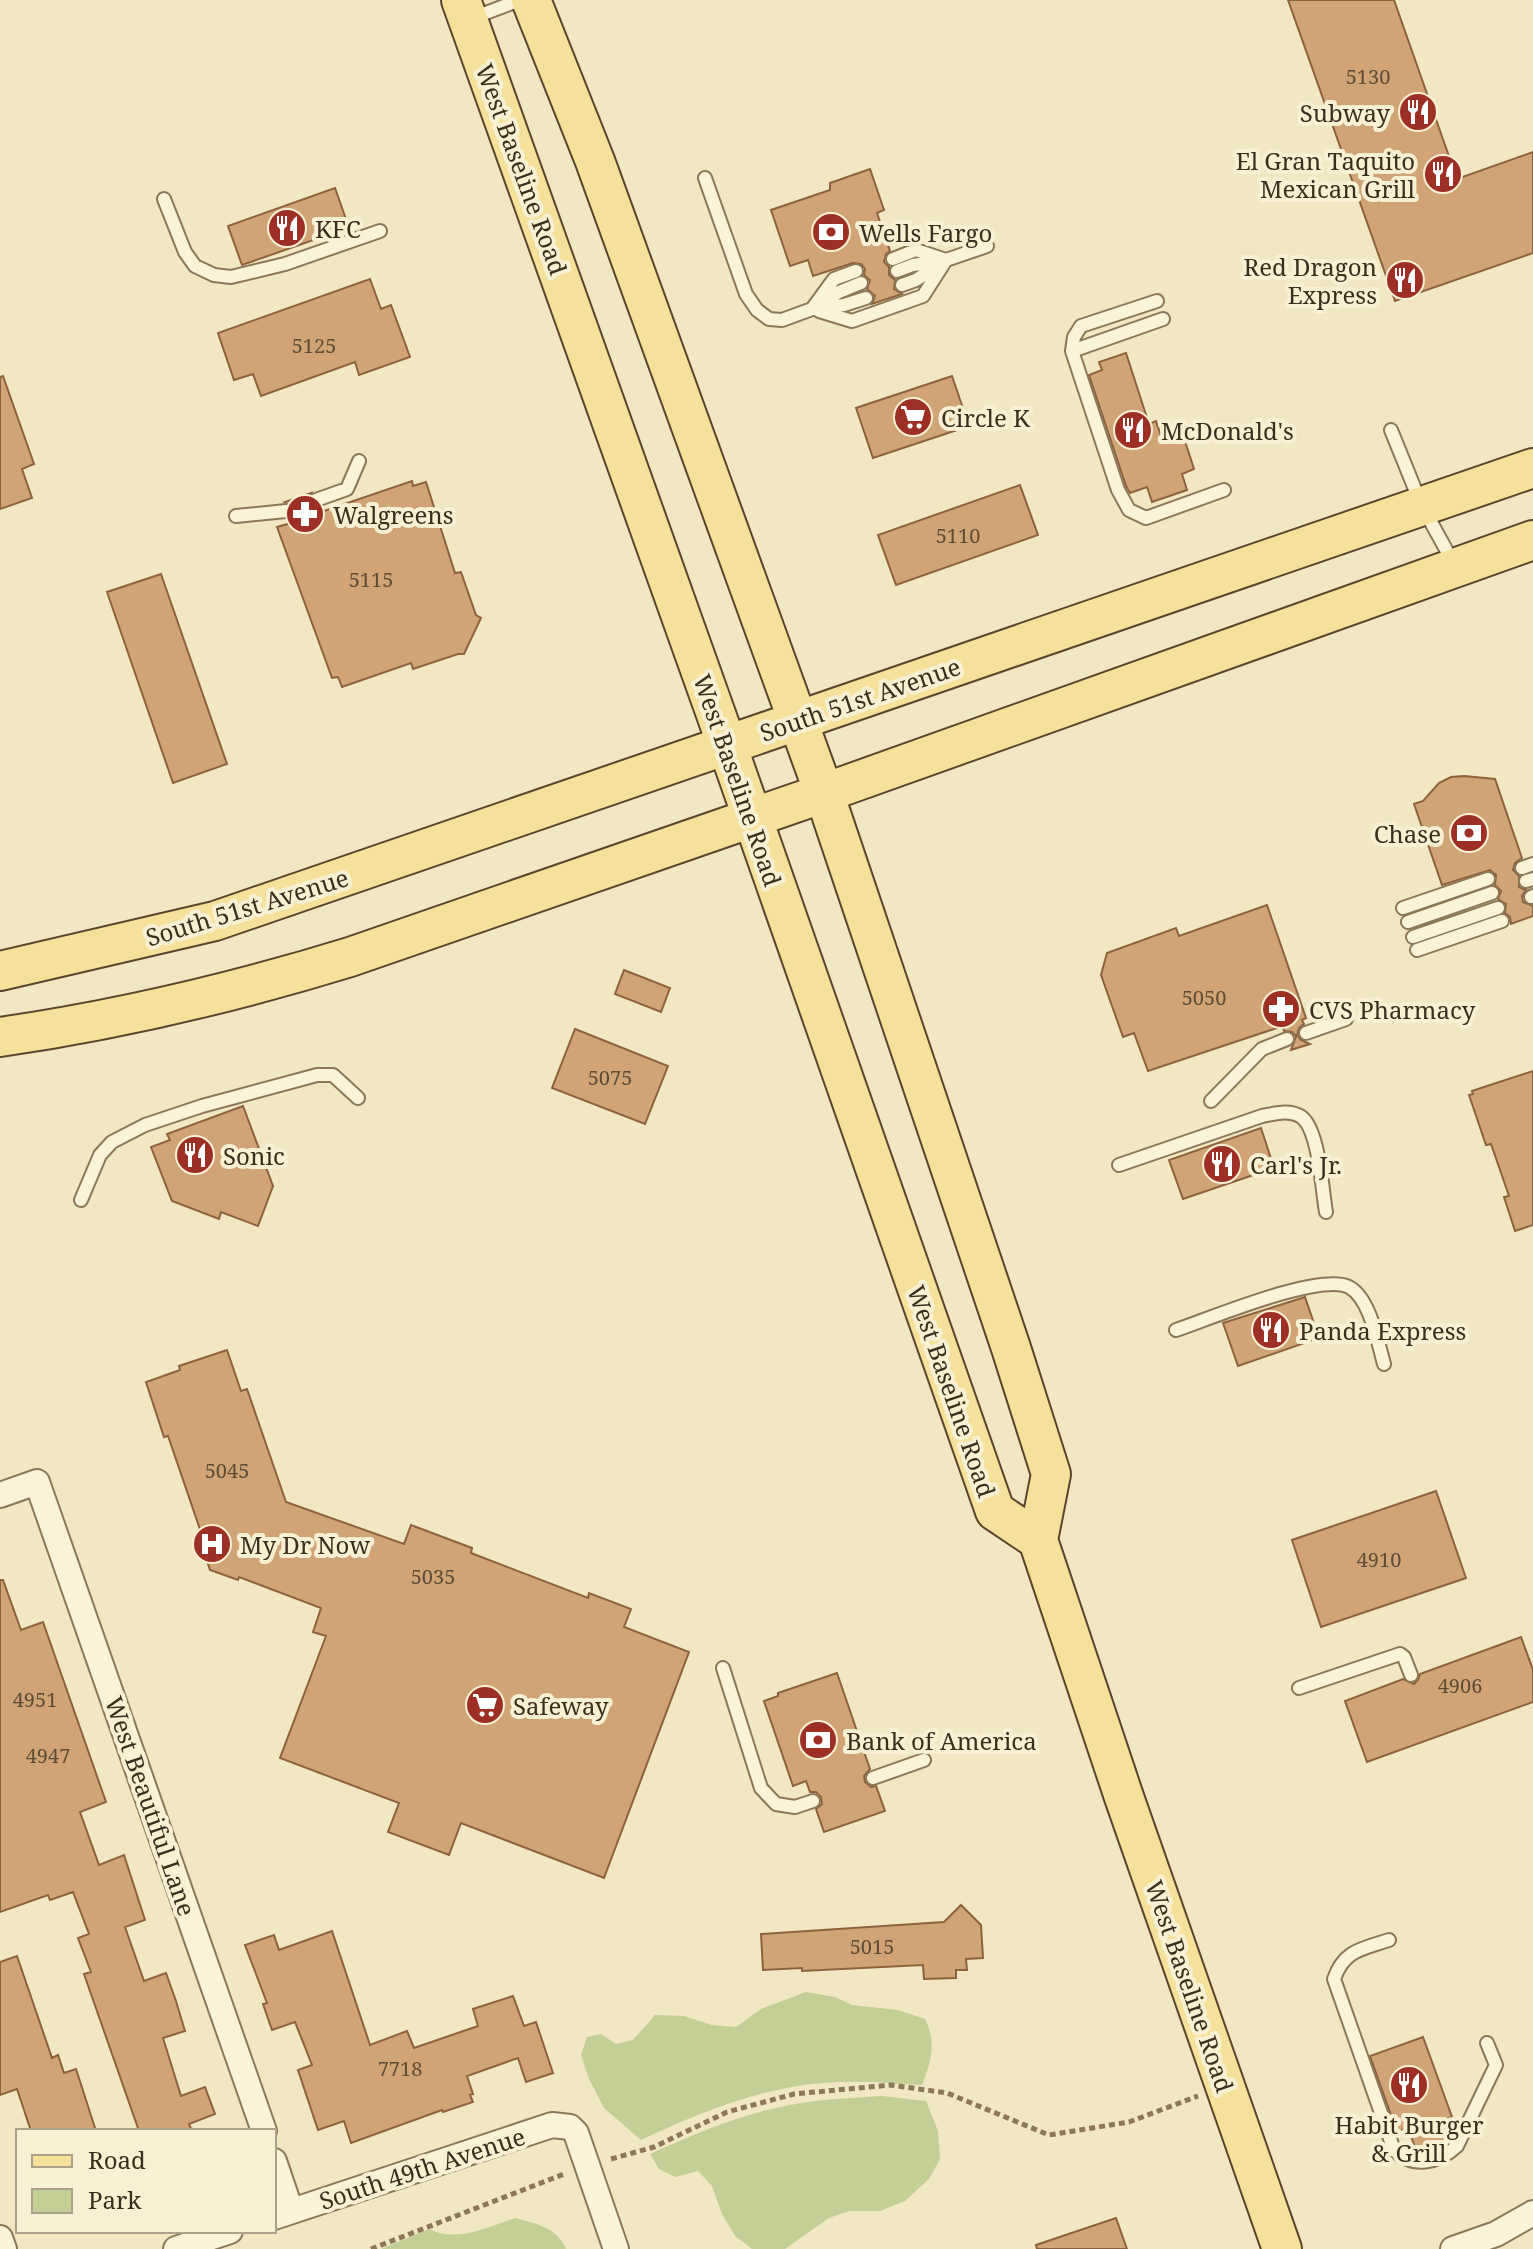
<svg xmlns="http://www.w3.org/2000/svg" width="1533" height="2249" viewBox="0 0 1533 2249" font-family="'Noto Serif',serif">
  <rect width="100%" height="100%" fill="#f1e7c3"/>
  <path fill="#c4cf96" d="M806,1992L835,1997L852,2005L898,2010L925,2019C937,2042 931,2062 922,2085C889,2083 856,2080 823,2083C759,2088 699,2113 641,2140L604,2108L589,2079L581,2055L587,2037L601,2034L616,2044L633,2040L655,2015L684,2016L712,2025L736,2027L761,2009Z
    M882,2096L926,2101L938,2131L940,2159L929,2179L905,2201L880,2211H849L829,2218L785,2249H752L735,2236L722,2214L712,2186L698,2171L675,2177L659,2169L650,2154C695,2134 741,2114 790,2105C820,2099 851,2098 882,2096Z
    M515,2218C535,2223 558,2228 566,2249H381L429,2229C456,2243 488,2227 515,2218Z"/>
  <path fill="#d1a477" stroke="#8d633d" stroke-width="2" d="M1288,0H1394L1457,179L1533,152V253L1395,301Z
    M870,169L884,210L877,213L890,251L886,254L884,262L889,267V275L895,280L894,289L902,294L872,304L875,296L867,289L870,280L864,275L865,269L861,264L853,263L813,276L808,260L790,266L771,210L830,190V183Z
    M335,188L347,222L343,223L345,229L242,265L228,226Z
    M370,279L381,309L391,305L410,357L359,375L355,362L261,396L253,374L234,380L218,333Z
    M1126,353L1149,424L1156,421L1163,442L1183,435L1194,469L1182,474L1187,490L1152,502L1147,487L1130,493L1126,486L1089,375L1102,370L1099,362Z
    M3,376L34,464L22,469L32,498L0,509V377Z
    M952,376L969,426L873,458L856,408Z
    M412,481L413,486L426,482L455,573L461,572L476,615L481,618L464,654H458L413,669L411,663L342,687L338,677L332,678L277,527L291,523L289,519L294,514L293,505L285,502L311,493L307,498L308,504L314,509L319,508L321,512Z
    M1020,485L1038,535L896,585L878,535Z
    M161,574L227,764L173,783L107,592Z
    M1464,776L1495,779L1522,858L1515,863L1513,870L1519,876V887L1526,890L1522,896L1523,902L1533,906V916L1511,924L1510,917L1505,913L1506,904L1498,899L1501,891L1495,885L1496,875L1490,870L1442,885L1414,804L1423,801L1439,783L1451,777Z
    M1267,905L1306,1018L1302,1020L1304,1024L1299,1028L1297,1035L1301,1040L1310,1044L1291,1050L1296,1036L1292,1032L1284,1031L1283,1026L1148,1071L1134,1033L1123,1037L1101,975L1107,953L1176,928L1179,936Z
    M624,970L670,988L661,1012L615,994Z
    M575,1029L668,1066L645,1124L552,1088Z
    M1533,1071V1225L1515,1231L1504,1197L1509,1196L1491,1144L1486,1145L1469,1095L1473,1094L1472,1091Z
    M243,1106L273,1186L258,1226L221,1212L219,1219L172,1201L151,1147L170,1140L167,1134Z
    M1261,1128L1274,1168L1183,1199L1169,1160Z
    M1305,1297L1319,1338L1238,1366L1223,1323Z
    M227,1350L241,1391L247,1389L286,1502L404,1544L411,1525L472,1548L471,1553L588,1598L589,1593L631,1609L624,1627L689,1652L604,1878L461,1823L449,1855L388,1832L399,1803L280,1758L326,1636L313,1632L321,1608L239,1577L238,1580L210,1570L201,1543L204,1541L168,1436L164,1437L146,1382L180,1370L179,1366Z
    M1436,1491L1466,1578L1321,1627L1292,1540Z
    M0,1580H3L21,1630L43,1622L106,1802L80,1812L99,1865L124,1855L145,1920L125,1927L144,1981L166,1973L176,2001L185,2031L163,2038L181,2096L205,2087L215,2114L189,2124L192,2131H139L84,1974L91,1972L78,1938L89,1934L73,1892L50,1900L48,1895L0,1912Z
    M1521,1637L1533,1670V1702L1367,1762L1345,1701L1403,1679L1414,1684L1418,1680L1420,1674Z
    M837,1673L870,1769L864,1776L865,1782L871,1787L876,1786L885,1811L824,1832L816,1809L822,1804L821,1797L816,1792H810L806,1781L793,1786L764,1701L778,1696V1693Z
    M961,1905L981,1925L983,1958L966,1959L967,1970H956V1978L924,1979L923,1965L802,1971V1968L763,1970L761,1934L944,1922Z
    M332,1931L370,2045L407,2031L414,2048L478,2026L473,2009L513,1996L524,2026L536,2022L553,2073L526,2082L518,2058L467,2076L473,2094L470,2095L473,2102L443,2112L442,2110L351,2143L344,2121L318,2130L298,2070L312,2065L295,2022L272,2030L263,2004L267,2003L245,1945L274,1935L279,1950Z
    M17,1956L52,2058L58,2055L64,2073L76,2069L96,2131H31L17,2089L0,2095V1962Z
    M1423,2037L1452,2117L1441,2121L1448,2139L1416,2150L1408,2128L1397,2132L1370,2056Z
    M1116,2218L1127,2249H1037L1036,2245Z"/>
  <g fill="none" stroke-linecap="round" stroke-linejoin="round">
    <defs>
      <path id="lane" d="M470,19L520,0
        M705,178L746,294L757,310L769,319L782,320L812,309L844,305L866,298
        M164,199L185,252L195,266L214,275L231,277L285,264L380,231
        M893,259L916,250L943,259
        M897,271L913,265L946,260L987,246
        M902,285L916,280L940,264
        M1157,301L1081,326L1074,337L1072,351L1118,490L1129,510L1146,518L1224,490
        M818,305L839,292L861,283
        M812,309L834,279L856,271
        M819,311L852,321L923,296L946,260
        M1072,351L1163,319
        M1391,430L1421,504L1454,564
        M316,500L347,489L359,461
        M236,516L286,511
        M1522,868L1533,864
        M1526,881L1533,879
        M1531,897L1533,896
        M1403,908L1488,879
        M1408,922L1492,893
        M1413,937L1498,908
        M1417,950L1502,921
        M1306,1033L1346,1019
        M1211,1101L1262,1049L1287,1039
        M1119,1165L1262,1116C1274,1114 1288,1109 1300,1116C1319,1127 1322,1190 1326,1212
        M81,1200L100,1155L112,1142L145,1125L202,1106L317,1075H333L358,1098
        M1176,1330C1209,1319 1320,1272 1349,1287C1370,1298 1378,1343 1384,1364
        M723,1668L761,1788L776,1804L795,1807L813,1801
        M1299,1688L1400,1654L1404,1657L1411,1675
        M873,1778L924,1760
        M1389,1940C1362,1949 1344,1950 1334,1979L1394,2150C1412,2168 1438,2164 1457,2146L1496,2065L1487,2043"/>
      <path id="street" d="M0,1495L37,1482L264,2131
        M274,2161L291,2211
        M274,2217L552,2125L570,2127L576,2133L616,2249
        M0,2238L4,2249
        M176,2249L230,2231
        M1453,2249L1496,2234L1533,2213"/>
      <path id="primary" d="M461,0L727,745L995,1511L1038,1540
        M531,0L595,161L824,793L1011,1348L1051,1474L1038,1540L1124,1797L1282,2249
        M0,971L215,921L1533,468
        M0,1037C118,1020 236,992 350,957L824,793L1533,540"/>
    </defs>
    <use href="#lane" stroke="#8c7859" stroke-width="16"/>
    <use href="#street" stroke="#8c7859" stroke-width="28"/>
    <use href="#primary" stroke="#5a462d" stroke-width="42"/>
    <path stroke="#8c7859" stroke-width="5" stroke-dasharray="6 4" stroke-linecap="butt" d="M611,2159L654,2147L727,2112L794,2094L891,2085L947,2093L1049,2135L1129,2122L1198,2096
      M371,2249L564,2174"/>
    <use href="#lane" stroke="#fbf3d7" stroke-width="12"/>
    <use href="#street" stroke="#fbf3d7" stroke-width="24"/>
    <use href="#primary" stroke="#f5e199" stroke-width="38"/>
  </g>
  <defs>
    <symbol id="restaurant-disc" viewBox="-11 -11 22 22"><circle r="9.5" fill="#9e2f25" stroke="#f7f0d3"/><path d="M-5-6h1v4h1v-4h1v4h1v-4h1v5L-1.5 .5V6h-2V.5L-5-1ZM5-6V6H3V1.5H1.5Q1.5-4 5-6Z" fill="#fff"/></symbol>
    <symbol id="bank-disc" viewBox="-11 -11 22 22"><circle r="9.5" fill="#9e2f25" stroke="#f7f0d3"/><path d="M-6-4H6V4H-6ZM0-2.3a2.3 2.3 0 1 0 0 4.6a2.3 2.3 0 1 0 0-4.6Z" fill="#fff"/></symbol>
    <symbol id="supermarket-disc" viewBox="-11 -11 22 22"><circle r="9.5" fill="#9e2f25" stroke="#f7f0d3"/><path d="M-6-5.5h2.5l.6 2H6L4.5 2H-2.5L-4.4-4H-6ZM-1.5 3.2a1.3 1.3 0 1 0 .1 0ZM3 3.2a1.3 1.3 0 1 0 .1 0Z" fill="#fff"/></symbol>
    <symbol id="pharmacy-disc" viewBox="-11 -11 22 22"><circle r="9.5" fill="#9e2f25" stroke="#f7f0d3"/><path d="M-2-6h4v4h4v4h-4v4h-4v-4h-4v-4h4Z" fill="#fff"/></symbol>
    <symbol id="hospital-disc" viewBox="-11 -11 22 22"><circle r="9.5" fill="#9e2f25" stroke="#f7f0d3"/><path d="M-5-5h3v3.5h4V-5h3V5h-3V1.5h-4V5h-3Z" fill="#fff"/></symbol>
  </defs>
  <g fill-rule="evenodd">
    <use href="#restaurant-disc" x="1396" y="90" width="44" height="44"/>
    <use href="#restaurant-disc" x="1421" y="152" width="44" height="44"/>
    <use href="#restaurant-disc" x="265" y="206" width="44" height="44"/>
    <use href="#bank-disc" x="809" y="210" width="44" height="44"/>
    <use href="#restaurant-disc" x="1383" y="258" width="44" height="44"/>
    <use href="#supermarket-disc" x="891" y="395" width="44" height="44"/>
    <use href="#restaurant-disc" x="1111" y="408" width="44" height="44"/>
    <use href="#pharmacy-disc" x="283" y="492" width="44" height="44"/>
    <use href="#bank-disc" x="1447" y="811" width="44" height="44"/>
    <use href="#pharmacy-disc" x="1259" y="987" width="44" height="44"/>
    <use href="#restaurant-disc" x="173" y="1133" width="44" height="44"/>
    <use href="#restaurant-disc" x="1200" y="1142" width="44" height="44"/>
    <use href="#restaurant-disc" x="1249" y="1308" width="44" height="44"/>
    <use href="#hospital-disc" x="190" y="1522" width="44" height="44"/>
    <use href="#supermarket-disc" x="463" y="1683" width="44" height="44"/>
    <use href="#bank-disc" x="796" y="1718" width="44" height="44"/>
    <use href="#restaurant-disc" x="1387" y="2063" width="44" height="44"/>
  </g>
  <g text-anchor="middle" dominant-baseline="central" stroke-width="8" stroke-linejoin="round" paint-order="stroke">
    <g font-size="20" fill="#604c34">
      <text x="1368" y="76">5130</text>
      <text x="314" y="345">5125</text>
      <text x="958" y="535">5110</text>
      <text x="371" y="579">5115</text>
      <text x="1204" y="997">5050</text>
      <text x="610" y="1077">5075</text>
      <text x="227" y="1470">5045</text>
      <text x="1379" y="1559">4910</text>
      <text x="433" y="1576">5035</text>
      <text x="1460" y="1685">4906</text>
      <text x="35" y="1699">4951</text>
      <text x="48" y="1755">4947</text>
      <text x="872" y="1946">5015</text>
      <text x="400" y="2068">7718</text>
    </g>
    <g font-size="24" fill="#3b2e1e" stroke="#f7f0d3" text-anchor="start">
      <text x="1390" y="112" text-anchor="end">Subway</text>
      <text x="1415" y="160" text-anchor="end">El Gran Taquito<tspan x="1415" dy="28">Mexican Grill</tspan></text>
      <text x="315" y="228">KFC</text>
      <text x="859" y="232">Wells Fargo</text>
      <text x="1377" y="266" text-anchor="end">Red Dragon<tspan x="1377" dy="28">Express</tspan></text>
      <text x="941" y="417">Circle K</text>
      <text x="1161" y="430">McDonald's</text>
      <text x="333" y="514">Walgreens</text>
      <text x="1441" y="833" text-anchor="end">Chase</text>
      <text x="1309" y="1009">CVS Pharmacy</text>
      <text x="223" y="1155">Sonic</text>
      <text x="1250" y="1164">Carl's Jr.</text>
      <text x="1299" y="1330">Panda Express</text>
      <text x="240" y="1544">My Dr Now</text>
      <text x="513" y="1705">Safeway</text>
      <text x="846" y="1740">Bank of America</text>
      <text x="1409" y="2124" text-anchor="middle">Habit Burger<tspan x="1409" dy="28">&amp; Grill</tspan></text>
    </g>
    <g font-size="24" fill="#3b2e1e" stroke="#f7f0d3">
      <text transform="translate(522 169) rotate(70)">West Baseline Road</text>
      <text transform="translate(860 699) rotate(-19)">South 51st Avenue</text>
      <text transform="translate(738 780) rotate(71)">West Baseline Road</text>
      <text transform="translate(247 907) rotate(-17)">South 51st Avenue</text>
      <text transform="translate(952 1391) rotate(71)">West Baseline Road</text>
      <text transform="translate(151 1806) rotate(71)">West Beautiful Lane</text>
      <text transform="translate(1190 1986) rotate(71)">West Baseline Road</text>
      <text transform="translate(422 2168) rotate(-18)">South 49th Avenue</text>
    </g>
  </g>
  <rect x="16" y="2129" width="260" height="104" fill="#f7f0d3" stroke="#aca28b" stroke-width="2"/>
  <rect x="32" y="2155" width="40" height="12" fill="#f5e199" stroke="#aca28b" stroke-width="2"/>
  <text x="88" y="2169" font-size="24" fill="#3b2e1e">Road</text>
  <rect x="32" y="2189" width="40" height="24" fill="#c4cf96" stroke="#aca28b" stroke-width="2"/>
  <text x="88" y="2209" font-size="24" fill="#3b2e1e">Park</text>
</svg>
